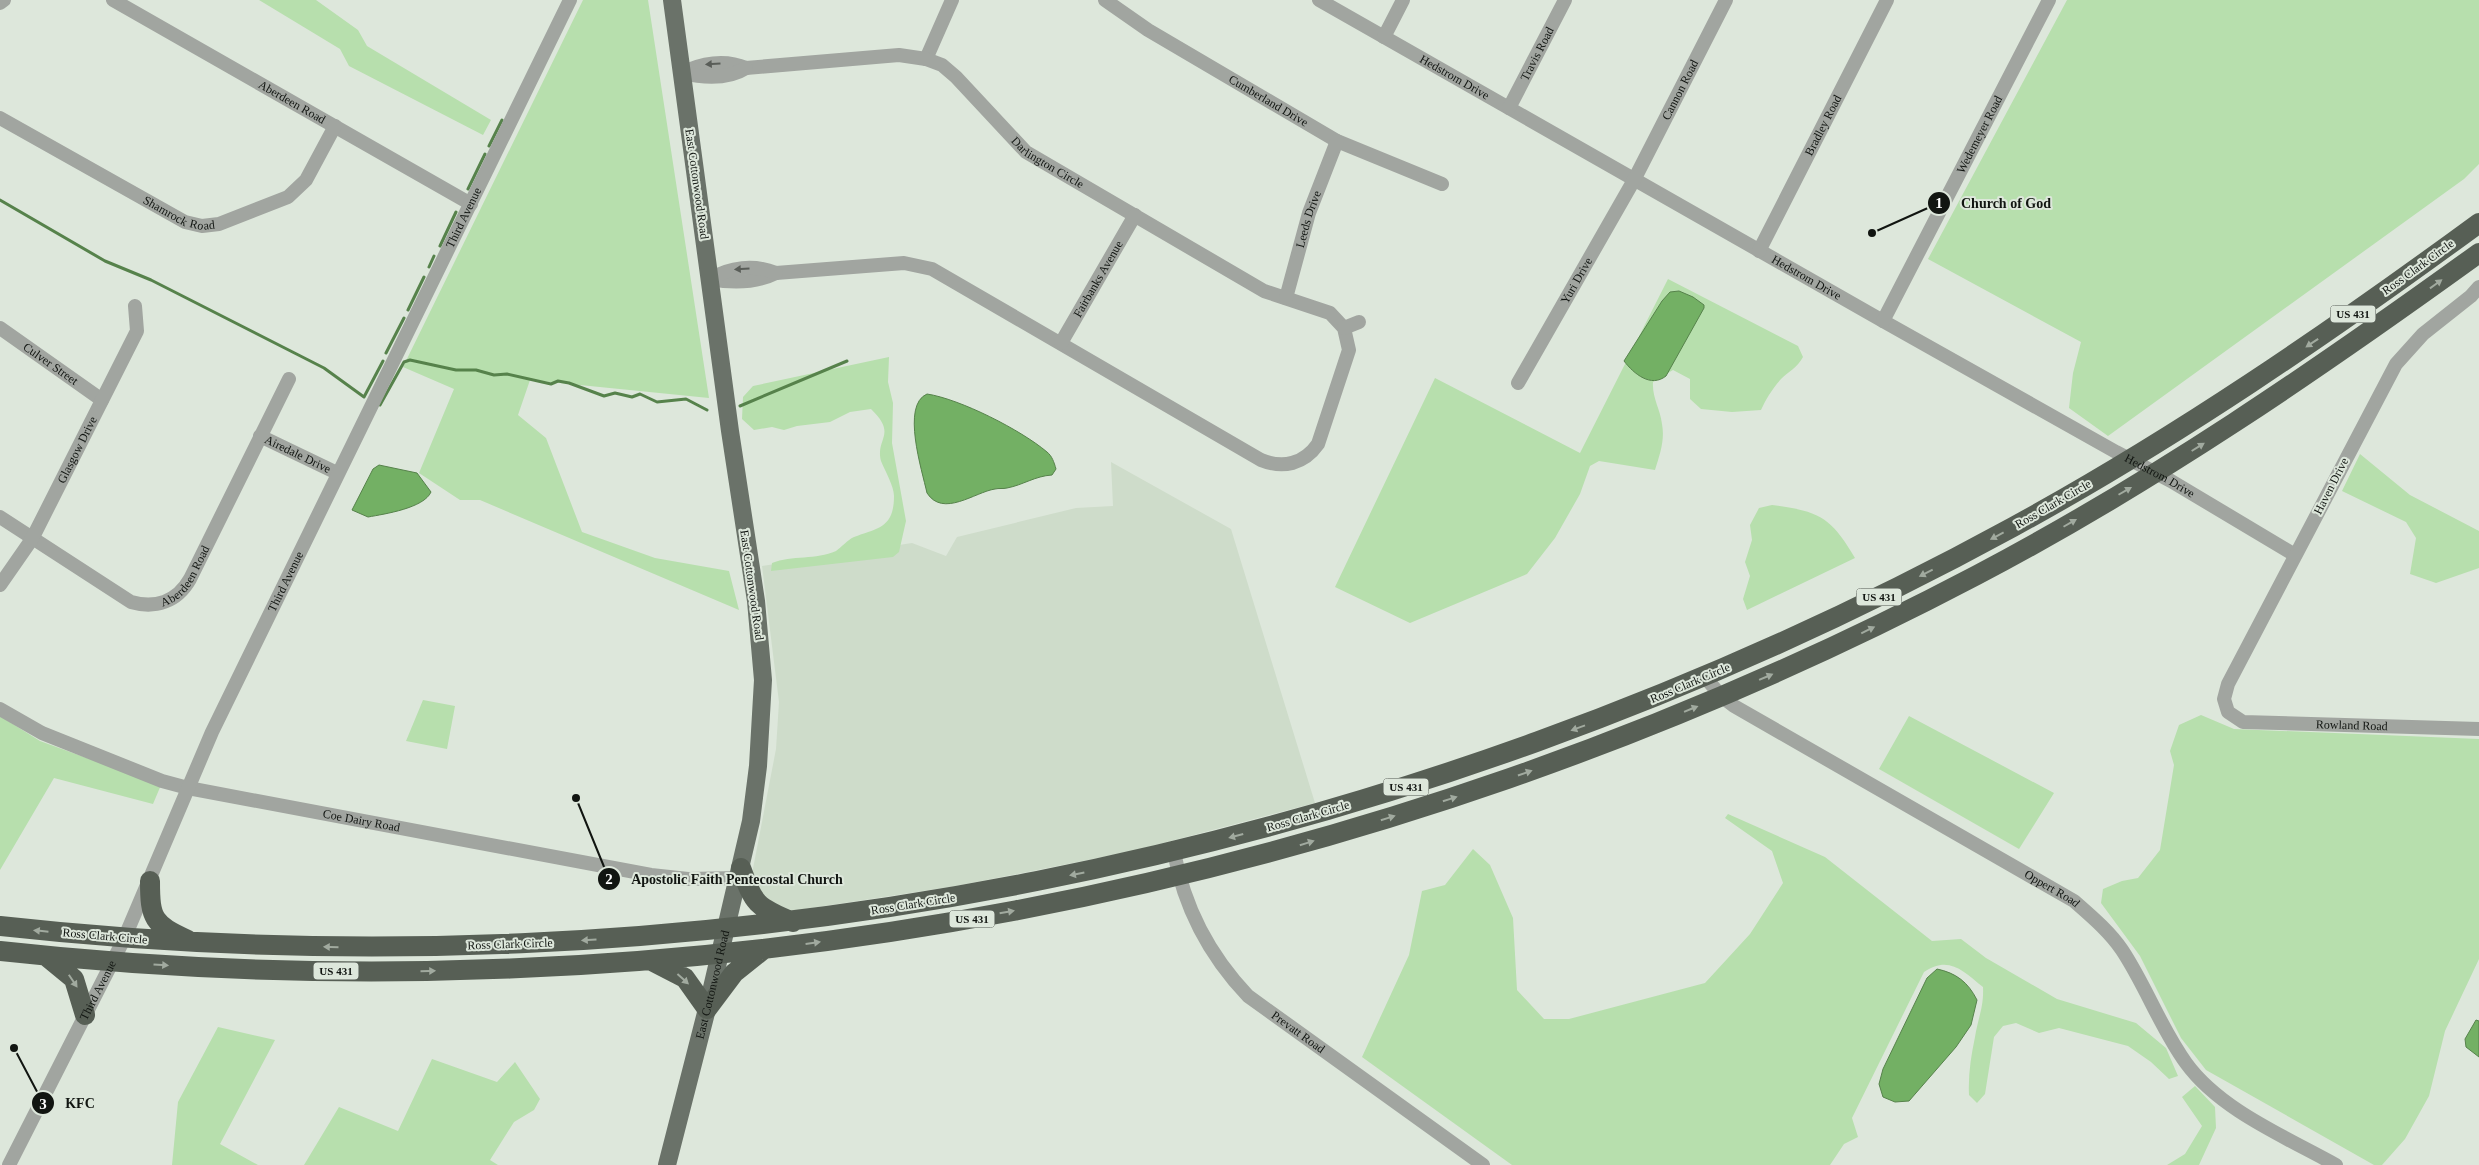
<svg xmlns="http://www.w3.org/2000/svg" width="2479" height="1165" viewBox="0 0 2479 1165" font-family="Georgia,serif">
  <rect width="100%" height="100%" fill="#dde7db"/>
  <path fill="#cedcca" d="M1111,462L1231,529L1315,803L1133,851L956,886L785,912L772,907L751,879L776,749L779,702L762,566L912,543L946,556L957,537L1076,508L1113,506Z"/>
  <path fill="#b7dfad" d="M259,0H316L358,30L367,46L491,120L483,135L349,66L340,49Z
    M583,0H648L709,398L530,380L518,415L546,438L582,532L655,558L729,571L739,610L480,500H460L419,473L454,389L403,367Z
    M2067,0H2479V164L2464,179L2108,436L2069,408L2073,373L2081,342L1928,259Z
    M1668,279L1798,346L1803,357C1797,368 1789,371 1781,379C1772,389 1766,399 1761,410L1732,412L1701,409L1690,399V379L1673,370L1653,382C1652,398 1660,408 1662,424C1665,440 1660,454 1655,470L1599,461L1590,466L1580,494L1555,538L1527,574L1410,623L1335,587L1435,378L1580,453Z
    M889,357L888,382L893,403L892,443L906,521L899,552L893,557L771,571L772,563C792,555 816,560 836,551C842,547 847,540 854,537C878,528 894,528 894,496C894,486 885,471 881,461C875,438 898,435 871,409L850,412L830,422L797,426L784,430L772,427L754,430L742,419L743,397L753,386Z
    M2360,454L2410,495L2479,531V568L2436,583L2410,574L2416,538L2406,522L2342,491Z
    M1772,505C1819,511 1831,517 1855,558L1747,610L1743,599L1750,576L1745,562L1752,540L1750,525L1759,508Z
    M423,700L455,706L447,749L406,741Z
    M2201,715L2234,729L2479,739V959L2445,1031L2429,1096L2405,1139L2382,1165H2374L2206,1070L2181,1038L2140,956L2101,903L2103,889L2122,881L2138,878L2160,850L2174,765L2170,751L2179,725Z
    M0,716L40,741L161,785L153,804L54,778L0,870Z
    M1909,716L2054,793L2019,849L1879,769Z
    M1728,814L1825,857L1932,941L1961,939L1986,958L2057,999L2136,1023L2166,1048L2178,1076L2169,1079L2151,1062L2128,1046L2059,1028L2039,1033L2016,1023L2003,1026L1994,1037L1985,1094L1977,1103L1969,1095C1968,1075 1971,1056 1975,1037C1978,1018 1984,1007 1983,987C1963,971 1949,955 1924,972L1852,1118L1858,1137L1844,1144L1830,1165H1512L1362,1057L1409,955L1422,891L1445,885L1473,849L1490,865L1513,918L1517,990L1544,1019H1569L1705,983L1750,934L1783,883L1772,851L1725,818Z
    M218,1027L275,1040L220,1144L258,1165H172L178,1102Z
    M432,1059L497,1082L515,1062L540,1099L534,1110L514,1122L490,1160L498,1165H304L339,1107L398,1131Z
    M2195,1086L2215,1107L2216,1128L2199,1165H2167L2185,1154L2202,1126L2182,1097Z"/>
  <path fill="#73b064" stroke="#56824b" d="M1679,291L1693,297L1704,305V308L1666,376C1651,388 1634,374 1624,361L1662,301L1670,292Z
    M927,394C960,399 1021,430 1047,452C1052,456 1054,462 1056,469L1052,475C1035,476 1023,485 1007,488C1003,489 999,488 995,489C975,492 943,518 927,493C922,470 901,405 927,394Z
    M379,465L417,473L431,492C424,508 385,514 368,517L352,510L373,469Z
    M1937,969C1956,973 1968,982 1977,1000L1971,1025L1956,1047L1909,1101L1895,1102L1883,1097L1879,1084L1883,1069L1927,978Z
    M2476,1020L2479,1021V1057L2466,1047L2465,1039Z"/>
  <g fill="none" stroke-linecap="round" stroke-linejoin="round">
    <path stroke="#56824b" stroke-width="3" d="M489,146L502,120
      M468,189L485,154
      M0,200L105,261L151,280L324,368L364,397L383,361
      M440,246L456,212
      M429,267L434,256
      M408,310L424,277
      M386,353L404,318
      M380,405L404,362L410,360L456,370H476L494,375L507,374L551,384L558,381L569,383L604,396L615,393L632,397L640,394L657,402L686,399L707,410
      M740,406L847,361"/>
    <g stroke="#a1a5a0" stroke-width="14">
      <path id="s1" d="M113,0L471,204"/>
      <path id="s2" d="M1105,0L1148,30L1337,141L1442,184"/>
      <path id="s3" d="M1319,0L1883,321L2116,452L2171,481L2295,555"/>
      <path d="M0,3L4,0"/>
      <path d="M1384,37L1403,0"/>
      <path d="M926,59L952,0"/>
      <path id="s4" d="M682,73C701,63 725,59 746,68L899,55L926,59L942,65L956,77L1026,152L1264,291L1330,313L1344,328L1349,350L1318,444C1304,464 1283,469 1261,460L932,269L904,263L776,273C756,283 732,283 710,279"/>
      <path d="M682,73C703,78 727,80 746,68"/>
      <path id="s5" d="M1509,108L1565,0"/>
      <path id="s6" d="M0,118L185,222L202,226L219,224L288,197L306,180L335,126"/>
      <path id="s7" d="M1759,251L1887,0"/>
      <path d="M710,279C730,267 754,264 776,273"/>
      <path id="s8" d="M2479,287L2471,296L2423,334L2396,364L2228,684L2224,699L2228,712L2243,722L2479,729"/>
      <path id="s9" d="M1286,298L1309,213L1337,141"/>
      <path id="s10" d="M1883,321L2049,0"/>
      <path id="s11" d="M0,328L102,400"/>
      <path d="M1344,328L1359,322"/>
      <path id="s12" d="M1061,343L1135,215"/>
      <path id="s13" d="M1518,383L1634,180L1726,0"/>
      <path id="s14" d="M260,436L337,473"/>
      <path id="s15" d="M0,517L131,602C155,609 177,602 190,579L289,379"/>
      <path id="s16" d="M0,585L32,539L137,331L135,306"/>
      <path id="s17" d="M1705,677L1721,696L1734,706L2074,901C2091,916 2109,931 2122,950C2146,986 2160,1027 2186,1063C2220,1110 2286,1137 2336,1165"/>
      <path id="s18" d="M0,709L42,733L162,781L188,788L651,875L688,879L738,878"/>
      <path id="s19" d="M1174,852C1184,907 1210,956 1248,996L1483,1165"/>
      <path id="s20" d="M9,1165L124,939L212,732L570,0"/>
    </g>
    <path stroke="#6a7269" stroke-width="18" id="s21" d="M667,1165L707,1009L751,821L758,766L763,680L756,601L730,431L672,0"/>
    <path stroke="#575f55" stroke-width="20" d="M741,868C754,904 756,907 793,922
      M150,881C150,919 153,924 188,940
      M0,926C694,1003 1400,862 2013,527C2176,438 2329,333 2479,223
      M0,951C678,1026 1373,893 1977,575C2154,482 2317,370 2479,253
      M46,956L74,979L85,1015
      M652,961L685,978L707,1009L734,973L764,949"/>
  </g>
  <defs><path id="oneway-solid" d="M-6-.8H1V-3.2L6.5 0L1 3.2V.8H-6Z" transform="scale(1.25)"/></defs>
  <g fill="#595d58">
    <use href="#oneway-solid" transform="translate(713 64) rotate(176)"/>
    <use href="#oneway-solid" transform="translate(742 269) rotate(177)"/>
  </g>
  <g fill="#a1aa9f">
    <use href="#oneway-solid" transform="translate(2436 284) rotate(-36)"/>
    <use href="#oneway-solid" transform="translate(2312 343) rotate(146)"/>
    <use href="#oneway-solid" transform="translate(2198 447) rotate(-32)"/>
    <use href="#oneway-solid" transform="translate(2125 491) rotate(-30)"/>
    <use href="#oneway-solid" transform="translate(2070 523) rotate(-30)"/>
    <use href="#oneway-solid" transform="translate(1997 536) rotate(152)"/>
    <use href="#oneway-solid" transform="translate(1926 573) rotate(153)"/>
    <use href="#oneway-solid" transform="translate(1868 630) rotate(-26)"/>
    <use href="#oneway-solid" transform="translate(1766 677) rotate(-23)"/>
    <use href="#oneway-solid" transform="translate(1691 709) rotate(-22)"/>
    <use href="#oneway-solid" transform="translate(1578 728) rotate(160)"/>
    <use href="#oneway-solid" transform="translate(1525 773) rotate(-19)"/>
    <use href="#oneway-solid" transform="translate(1450 799) rotate(-18)"/>
    <use href="#oneway-solid" transform="translate(1388 818) rotate(-17)"/>
    <use href="#oneway-solid" transform="translate(1236 836) rotate(165)"/>
    <use href="#oneway-solid" transform="translate(1307 843) rotate(-17)"/>
    <use href="#oneway-solid" transform="translate(1077 874) rotate(169)"/>
    <use href="#oneway-solid" transform="translate(1007 912) rotate(-10)"/>
    <use href="#oneway-solid" transform="translate(41 931) rotate(-174)"/>
    <use href="#oneway-solid" transform="translate(589 940) rotate(177)"/>
    <use href="#oneway-solid" transform="translate(813 943) rotate(-8)"/>
    <use href="#oneway-solid" transform="translate(331 947) rotate(-179)"/>
    <use href="#oneway-solid" transform="translate(161 965) rotate(4)"/>
    <use href="#oneway-solid" transform="translate(428 971) rotate(-1)"/>
    <use href="#oneway-solid" transform="translate(683 979) rotate(42)"/>
    <use href="#oneway-solid" transform="translate(73 981) rotate(56)"/>
  </g>
  <g text-anchor="middle" dominant-baseline="central" stroke-width="4" stroke-linejoin="round" paint-order="stroke">
    <g fill="#dde7db" stroke="#4e544e" stroke-width="1">
      <rect x="2330.5" y="305.5" width="45" height="17" rx="4"/>
      <rect x="1856.5" y="588.5" width="45" height="17" rx="4"/>
      <rect x="1383.5" y="778.5" width="45" height="17" rx="4"/>
      <rect x="949.5" y="910.5" width="45" height="17" rx="4"/>
      <rect x="313.5" y="962.5" width="45" height="17" rx="4"/>
    </g>
    <g font-size="11" font-weight="bold" fill="#111511">
      <text x="2353" y="314">US 431</text>
      <text x="1879" y="597">US 431</text>
      <text x="1406" y="787">US 431</text>
      <text x="972" y="919">US 431</text>
      <text x="336" y="971">US 431</text>
    </g>
    <g font-size="12" fill="#111511" stroke="#dde7db">
      <text stroke="none"><textPath href="#s5" startOffset="61">Travis Road</textPath></text>
      <text stroke="none"><textPath href="#s3" startOffset="156">Hedstrom Drive</textPath></text>
      <text stroke="none"><textPath href="#s13" startOffset="335">Cannon Road</textPath></text>
      <text stroke="none"><textPath href="#s2" startOffset="192">Cumberland Drive</textPath></text>
      <text stroke="none"><textPath href="#s1" startOffset="206">Aberdeen Road</textPath></text>
      <text stroke="none"><textPath href="#s7" startOffset="141">Bradley Road</textPath></text>
      <text stroke="none"><textPath href="#s10" startOffset="210">Wedemeyer Road</textPath></text>
      <text stroke="none"><textPath href="#s4" startOffset="409">Darlington Circle</textPath></text>
      <text transform="translate(697 184) rotate(82)">East Cottonwood Road</text>
      <text stroke="none"><textPath href="#s6" startOffset="204">Shamrock Road</textPath></text>
      <text stroke="none"><textPath href="#s20" startOffset="1051">Third Avenue</textPath></text>
      <text stroke="none"><textPath href="#s9" startOffset="82">Leeds Drive</textPath></text>
      <text transform="translate(2418 267) rotate(-36)">Ross Clark Circle</text>
      <text stroke="none"><textPath href="#s3" startOffset="561">Hedstrom Drive</textPath></text>
      <text stroke="none"><textPath href="#s12" startOffset="74">Fairbanks Avenue</textPath></text>
      <text stroke="none"><textPath href="#s13" startOffset="118">Yuri Drive</textPath></text>
      <text stroke="none"><textPath href="#s11" startOffset="62">Culver Street</textPath></text>
      <text stroke="none"><textPath href="#s16" startOffset="156">Glasgow Drive</textPath></text>
      <text stroke="none"><textPath href="#s14" startOffset="42">Airedale Drive</textPath></text>
      <text stroke="none"><textPath href="#s3" startOffset="966">Hedstrom Drive</textPath></text>
      <text transform="translate(2331 486) rotate(-63)">Haven Drive</text>
      <text transform="translate(2053 504) rotate(-30)">Ross Clark Circle</text>
      <text stroke="none"><textPath href="#s15" startOffset="224">Aberdeen Road</textPath></text>
      <text stroke="none"><textPath href="#s20" startOffset="646">Third Avenue</textPath></text>
      <text transform="translate(752 585) rotate(82)">East Cottonwood Road</text>
      <text transform="translate(1690 683) rotate(-23)">Ross Clark Circle</text>
      <text stroke="none"><textPath href="#s8" startOffset="631">Rowland Road</textPath></text>
      <text transform="translate(1308 816) rotate(-16)">Ross Clark Circle</text>
      <text stroke="none"><textPath href="#s18" startOffset="381">Coe Dairy Road</textPath></text>
      <text stroke="none"><textPath href="#s17" startOffset="408">Oppert Road</textPath></text>
      <text transform="translate(913 904) rotate(-9)">Ross Clark Circle</text>
      <text transform="translate(105 936) rotate(5)">Ross Clark Circle</text>
      <text transform="translate(510 944) rotate(-2)">Ross Clark Circle</text>
      <text stroke="none"><textPath href="#s21" startOffset="186">East Cottonwood Road</textPath></text>
      <text stroke="none"><textPath href="#s20" startOffset="196">Third Avenue</textPath></text>
      <text stroke="none"><textPath href="#s19" startOffset="226">Prevatt Road</textPath></text>
    </g>
  </g>
  <path fill="none" stroke="#111511" stroke-width="2" d="M1872 233L1939 203M576 798L609 879M14 1048L43 1103"/>
  <g fill="#111511" stroke="#dde7db" stroke-width="2">
    <circle cx="1872" cy="233" r="5"/>
    <circle cx="576" cy="798" r="5"/>
    <circle cx="14" cy="1048" r="5"/>
    <circle cx="1939" cy="203" r="12"/>
    <circle cx="609" cy="879" r="12"/>
    <circle cx="43" cy="1103" r="12"/>
  </g>
  <g font-size="15" text-anchor="middle" font-weight="bold" fill="#fff">
    <text x="1939" y="208">1</text>
    <text x="609" y="884">2</text>
    <text x="43" y="1109">3</text>
  </g>
  <g font-size="14" text-anchor="middle" font-weight="bold" fill="#111511" stroke="#dde7db" stroke-width="4" stroke-linejoin="round" paint-order="stroke">
    <text x="2006" y="208">Church of God</text>
    <text x="737" y="884">Apostolic Faith Pentecostal Church</text>
    <text x="80" y="1108">KFC</text>
  </g>
</svg>
